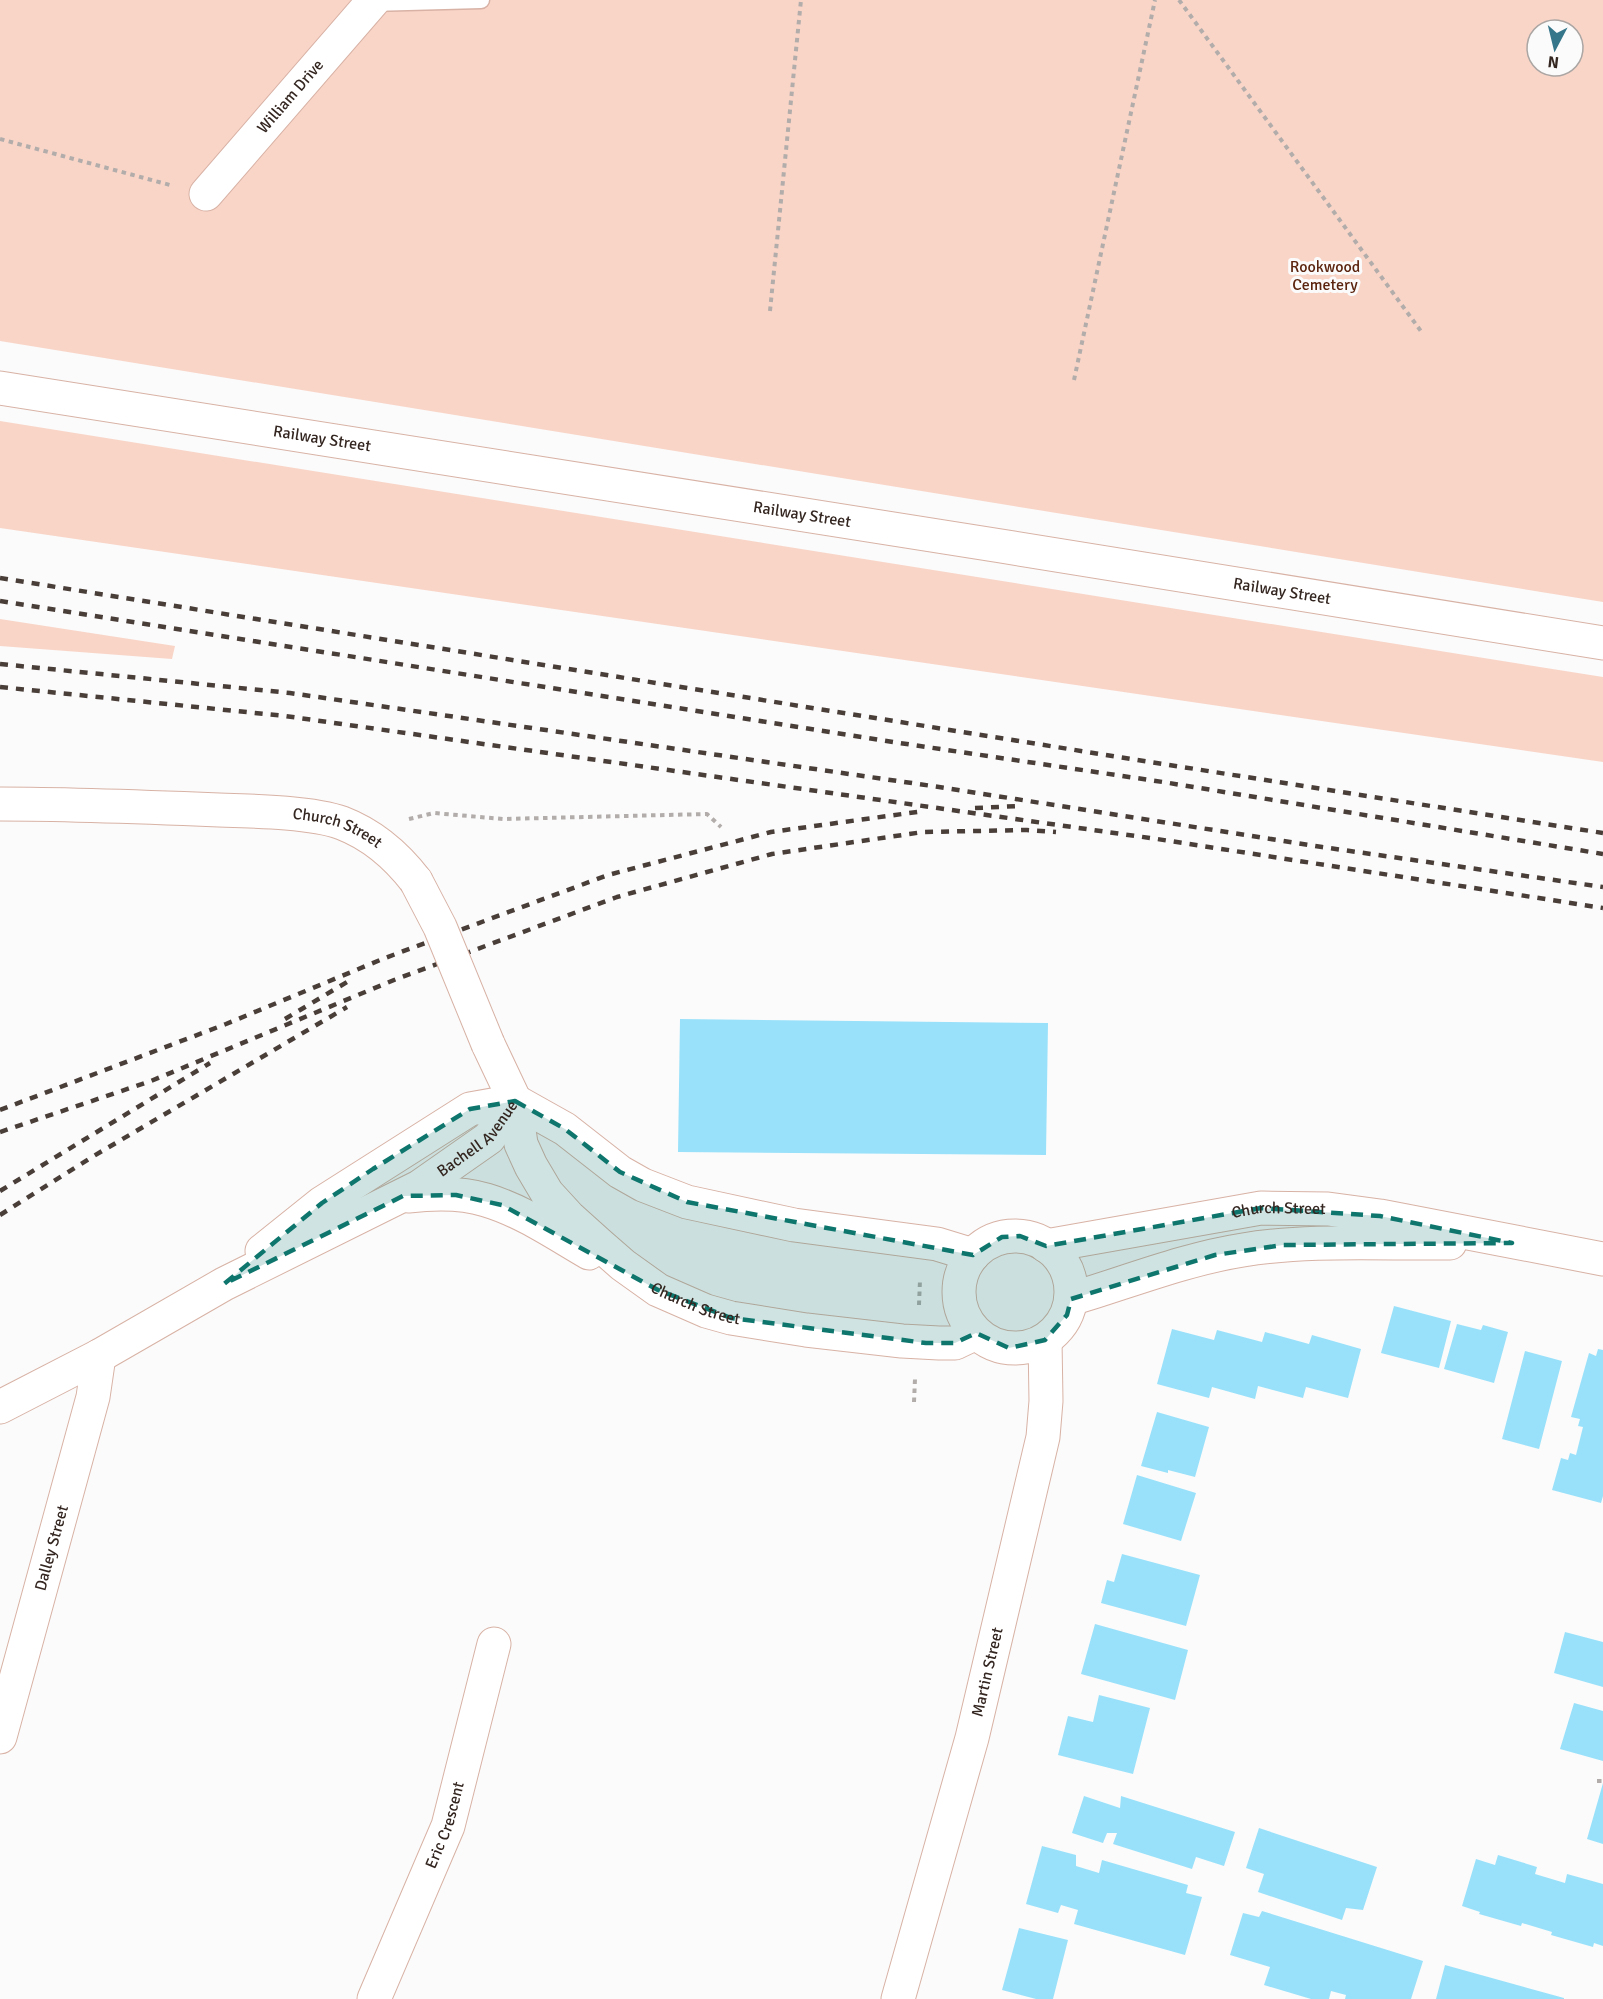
<svg xmlns="http://www.w3.org/2000/svg" width="1603" height="1999" viewBox="0 0 1603 1999" font-family="Signika,sans-serif">
  <rect width="100%" height="100%" fill="#fbfbfb"/>
  <path fill="#f9d5c8" fill-rule="evenodd" d="M0,0H1603V602L0,341ZM1537,30H1573V66H1537Z
    M0,421L1603,677V762L0,528Z
    M0,619L175,646L172,659L0,646Z"/>
  <path fill="#99e1fa" d="M680,1019L1048,1023L1046,1155L678,1152Z
    M1394,1306L1451,1321L1439,1368L1381,1353Z
    M1457,1324L1481,1330L1483,1325L1508,1332L1494,1383L1444,1369Z
    M1172,1329L1214,1340L1217,1330L1262,1342L1265,1332L1309,1344L1312,1335L1361,1349L1348,1398L1306,1387L1303,1398L1258,1386L1255,1399L1212,1387L1209,1398L1157,1384Z
    M1598,1349L1603,1350V1496L1601,1503L1552,1490L1561,1458L1568,1460L1570,1453L1576,1455L1583,1427L1578,1426L1580,1419L1571,1417L1589,1353L1596,1356Z
    M1525,1351L1562,1361L1539,1449L1502,1439Z
    M1157,1412L1209,1427L1195,1477L1168,1470V1473L1141,1466Z
    M1137,1475L1196,1493L1181,1541L1123,1524Z
    M1122,1554L1200,1575L1186,1626L1101,1603L1107,1580L1114,1582Z
    M1095,1624L1188,1650L1175,1700L1081,1674Z
    M1565,1632L1603,1642V1687L1554,1673Z
    M1099,1695L1150,1708L1133,1774L1058,1755L1068,1716L1093,1722Z
    M1574,1703L1603,1711V1761L1560,1749Z
    M1603,1783V1844L1587,1839Z
    M1084,1796L1120,1808L1121,1796L1235,1832L1224,1866L1196,1857L1192,1869L1113,1844L1117,1833H1107L1103,1843L1072,1833Z
    M1259,1828L1377,1867L1363,1910L1346,1908L1342,1920L1258,1892L1264,1874L1246,1868Z
    M1042,1846L1076,1855V1866L1099,1873L1102,1860L1188,1885L1186,1893L1202,1897L1185,1955L1074,1924L1078,1910L1061,1905L1058,1913L1026,1904Z
    M1498,1855L1537,1867L1535,1874L1565,1883L1567,1874L1603,1884V1946L1594,1943L1593,1947L1551,1935L1552,1932L1522,1923L1521,1926L1479,1914L1480,1912L1462,1906L1476,1859L1495,1865Z
    M1262,1911L1423,1961L1411,1999H1345L1346,1995L1331,1991L1329,1999H1311L1264,1985L1270,1967L1230,1955L1243,1913L1259,1917Z
    M1019,1928L1068,1940L1053,1999H1036L1002,1990Z
    M1445,1965L1564,1998V1999H1436Z"/>
  <g fill="none" stroke-linecap="round" stroke-linejoin="round">
    <defs>
      <path id="service" d="M371,3L481,0"/>
      <g id="minor">
        <path id="s1" d="M206,194L374,0"/>
        <path id="s2" d="M0,1737L93,1397L99,1356"/>
        <path id="s3" d="M374,1999L448,1826L494,1644"/>
        <path id="s4" d="M898,1999L972,1738L1043,1437L1046,1401L1045,1340"/>
      </g>
      <g id="secondary">
        <path id="s5" d="M0,388L1001,546L1603,643"/>
        <path id="s6" d="M0,804C73,804 146,807 219,810C252,811 312,812 342,823C373,835 396,855 416,881"/>
        <path id="s7" d="M488,1044L515,1101L521,1144L531,1166L547,1193L569,1217L599,1244L623,1265L658,1290L706,1311L731,1318L806,1330L902,1341L939,1343H955L976,1333"/>
        <path d="M515,1101L565,1129L620,1172L643,1185L687,1202L794,1225L937,1244L973,1255"/>
        <path d="M408,1196C434,1193 461,1192 486,1200C523,1211 556,1234 589,1253"/>
        <circle cx="1015" cy="1292" r="56"/>
        <path id="s8" d="M1046,1246L1261,1208L1328,1209L1380,1216L1603,1259"/>
        <path d="M262,1251L322,1203L470,1109L515,1101"/>
        <path d="M1071,1299C1128,1282 1185,1259 1243,1250C1309,1239 1383,1244 1450,1243"/>
        <path id="s9" d="M0,1407L99,1356L224,1284L419,1187L489,1138L515,1101"/>
      </g>
    </defs>
    <use href="#service" stroke="#d8b2a5" stroke-width="19"/>
    <use href="#minor" stroke="#d8b2a5" stroke-width="35"/>
    <use href="#secondary" stroke="#d8b2a5" stroke-width="35"/>
    <path stroke="#b2adab" stroke-width="4" stroke-dasharray="4.5 4.5" stroke-linecap="butt" d="M1179,0L1423,334
      M0,139L170,185
      M770,311L801,0
      M1074,380L1155,0
      M409,819L434,813L503,819L707,814L721,827
      M919,1305L920,1280
      M914,1402L915,1379
      M1597,1781H1603"/>
    <use href="#service" stroke="#fff" stroke-width="16"/>
    <use href="#minor" stroke="#fff" stroke-width="33"/>
    <use href="#secondary" stroke="#fff" stroke-width="33"/>
    <path stroke="#4a3e39" stroke-width="4.5" stroke-dasharray="8 8" stroke-linecap="butt" d="M0,578L1125,758L1603,833
      M0,601L893,742L1163,782L1603,854
      M0,664L290,693L939,787L1322,847L1603,887
      M0,687L285,716L1157,839L1603,908
      M975,808L1020,806
      M285,1019L347,982
      M0,1110L226,1024L385,958L608,875L771,832L924,811
      M0,1132L151,1081L394,980L617,897L772,854L923,832L1027,830L1056,832
      M0,1191L210,1063
      M0,1215L92,1157L347,1007"/>
    <defs>
      <path id="secondary-bridge" d="M416,881L440,927L488,1044"/>
    </defs>
    <use href="#secondary-bridge" stroke="#d8b2a5" stroke-width="35" stroke-linecap="butt"/>
    <use href="#secondary-bridge" stroke="#fff" stroke-width="33"/>
  </g>
  <path fill="#0f766e" fill-opacity="0.2" stroke="#0f766e" stroke-width="4.5" stroke-dasharray="12 8" stroke-linejoin="round" d="M515,1101L565,1129L620,1172L687,1202L973,1255L1002,1237L1020,1236L1046,1246L1261,1208L1380,1216L1512,1243L1283,1245L1215,1255L1071,1299L1067,1315L1045,1340L1009,1348L976,1333L955,1343H926L731,1318L658,1290L502,1205L456,1195L403,1196L224,1284L322,1203L373,1169L470,1109Z"/>
  <g text-anchor="middle" dominant-baseline="central" stroke-width="6" stroke-linejoin="round" paint-order="stroke">
    <g font-size="16" fill="#342621" stroke="#fbfbfb">
      <text stroke="none"><textPath href="#s1" startOffset="129">William Drive</textPath></text>
      <text stroke="none"><textPath href="#s5" startOffset="326">Railway Street</textPath></text>
      <text stroke="none"><textPath href="#s5" startOffset="812">Railway Street</textPath></text>
      <text stroke="none"><textPath href="#s5" startOffset="1298">Railway Street</textPath></text>
      <text stroke="none"><textPath href="#s6" startOffset="340">Church Street</textPath></text>
      <text stroke="none"><textPath href="#s9" startOffset="550">Bachell Avenue</textPath></text>
      <text stroke="none"><textPath href="#s8" startOffset="236">Church Street</textPath></text>
      <text stroke="none"><textPath href="#s7" startOffset="350">Church Street</textPath></text>
      <text stroke="none"><textPath href="#s2" startOffset="196">Dalley Street</textPath></text>
      <text stroke="none"><textPath href="#s4" startOffset="339">Martin Street</textPath></text>
      <text stroke="none"><textPath href="#s3" startOffset="188">Eric Crescent</textPath></text>
    </g>
    <g font-size="16" fill="#5b240e" stroke="#fbfbfb">
      <text x="1325" y="267">Rookwood<tspan x="1325" dy="18">Cemetery</tspan></text>
    </g>
  </g>
  <g transform="translate(1555 48) rotate(187)"><circle r="28" fill="#fbfbfb" stroke="#aba6a4" stroke-width="1.5"/>
  <path d="M0-4.5L10 22L0 15L-10 22Z" fill="#36768a"/>
  <text y="-9" font-size="16" font-weight="bold" text-anchor="middle" fill="#342621">N</text>
  </g>
</svg>
